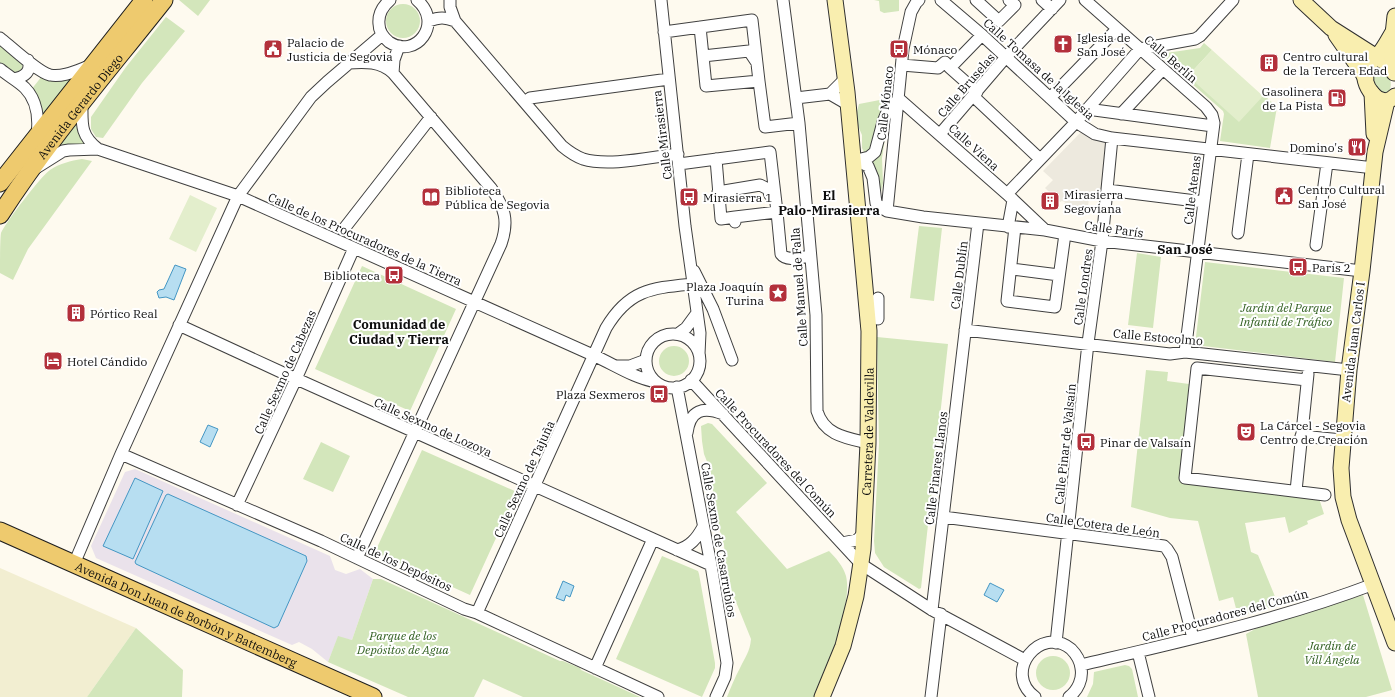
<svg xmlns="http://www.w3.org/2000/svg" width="1395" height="697" viewBox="0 0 1395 697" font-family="'IBM Plex Serif',serif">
  <rect width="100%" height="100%" fill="#fefaef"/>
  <path fill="#eae2eb" d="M135,469L330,556L335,570L346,574L360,569L373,579L352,640L338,637L328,662L312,649L299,642L292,645L96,558L91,546L125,472Z"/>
  <path fill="#f2eed1" d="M0,568L136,628L87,697H0Z"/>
  <path fill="#d3e6bb" d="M179,0H210L198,16Z
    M874,0H899V11L884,13L880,11L879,1Z
    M386 21a17 17 0 1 1 34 0a17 17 0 1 1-34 0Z
    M166,17L185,31L142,83L103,138L96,137L91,129V117L126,67Z
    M0,43L23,63L22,69L14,74L0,64Z
    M1204,43L1212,50L1188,76L1263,96L1264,95L1277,107L1270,148L1220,141L1224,114L1223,111L1164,59V56L1166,53L1200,48Z
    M1377,68C1388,67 1395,84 1388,93C1377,93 1372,81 1374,71Z
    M42,76H74L42,115L40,102L31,90Z
    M890,98L877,123L872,146L869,151L864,152L862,148V135L855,119L859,104Z
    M888,118L882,158L883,183L879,201L865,161Z
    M76,124L79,135L85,145L63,146L60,143Z
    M82,159L92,161L28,249L13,280L0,273C0,265 0,239 1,233C5,223 42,175 50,170C61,163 70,161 82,159Z
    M919,226L942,228L934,301L910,298Z
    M1137,253L1161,257L1153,328L1128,325Z
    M1205,262L1344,278L1335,362L1195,345Z
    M362,266L456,309L410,411L315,369Z
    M877,337L948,344L921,588L919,589L884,567L875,553L874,541L879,444Z
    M659 361a15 15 0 1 1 30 0a15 15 0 1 1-30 0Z
    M1146,370L1168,372L1167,381L1189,384L1180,482L1319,498L1324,514L1307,521L1308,524L1289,533L1285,517L1245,523L1251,552L1258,555L1276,599L1268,602L1269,608L1238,616L1233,597L1219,601L1198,521L1170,518L1131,507Z
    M708,423L712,424L767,483L736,512L787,569L829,551C836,558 843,566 846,576C853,605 826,669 815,697H727C731,687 735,677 740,668C745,657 750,652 751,639L732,592L726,570L724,545L717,521L710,469L704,454L702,441L701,426Z
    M321,442L350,456L333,492L303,479Z
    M422,450L517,492L470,595L375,552Z
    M662,556L698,571L699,574L715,663V668L702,697L616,659Z
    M373,579H381L560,661H563L580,668L581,670L640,697H523L483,679L474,697H408L328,662L338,636L352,640Z
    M1363,595L1392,690L1366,697H1258L1246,634L1259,627Z
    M136,628L183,670L182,697H87Z
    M1036 673a17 17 0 1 1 34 0a17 17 0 1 1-34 0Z
    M1125,665L1129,666L1132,669L1138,697H1087L1093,684L1094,672Z"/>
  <path fill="#e3eecc" d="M1212,50L1263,96L1239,122L1188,76Z
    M190,195L217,208L196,252L169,239Z"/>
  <path fill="#ede9de" d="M1083,130L1109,142L1104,192L1100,198L1089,197L1088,207L1064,205L1065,202L1062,201L1060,202L1045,188L1053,180L1043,171Z"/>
  <path fill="#b7def1" stroke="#4496c3" d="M175,265L186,269L174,300L166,297L159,298L157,292L159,290L164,289Z
    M208,425L218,429L210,447L200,442Z
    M135,478L163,491L133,559L103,546Z
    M168,494L306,556L307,561L278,626L274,628L136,564L135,562L166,495Z
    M563,581L574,586L570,597L566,595L564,601L556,598Z
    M990,583L1004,590L997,602L984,595Z"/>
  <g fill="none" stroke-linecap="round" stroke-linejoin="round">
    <defs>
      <path id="street" d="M390,0C383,6 378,14 379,24C379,31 383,37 389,42C416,60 444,23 417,0
        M450,0V7L455,21L562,146C568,151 575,156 583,159C609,167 651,157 678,154
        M661,0L685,226L700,333L699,354
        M783,0L799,123L816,315L817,411C824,435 846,438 868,443
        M941,0L982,35L1076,122L1095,134L1112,138L1374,168
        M976,0L999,21L1015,5L1009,0
        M1042,0L1052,9
        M1085,0L1206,107L1212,115L1214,123L1185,352
        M429,21C439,17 445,17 455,21
        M700,27L706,86L759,81L765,127L799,123
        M664,32L752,20L759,81
        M0,38C10,46 39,73 50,75C63,78 80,69 92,65
        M703,56L749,51L757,63
        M348,63C365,62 380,61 393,73L491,188C505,208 509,221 501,244L357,558
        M902,65L938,68L945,62L950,68
        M0,69C8,76 18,81 25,88C37,100 39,119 37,135
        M393,73L394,60L399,46
        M14,79C24,77 32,72 28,60
        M977,92L950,68L982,35
        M830,94L846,78
        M830,94L849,105
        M973,96L1040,159
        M796,98L830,94
        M1050,98L1117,29
        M899,99L889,107L883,122L875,152L869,157L853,161L862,163L868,166L873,178L876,203L880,207L887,211L923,217L1045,230L1102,241L1362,271
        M899,99L1007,194L1045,230
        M525,102L530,98L669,79
        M82,103C82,124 80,135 98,149L238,196L595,356C615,365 634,378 656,382
        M1087,109L1213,126
        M1121,114L1163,69
        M940,134L1006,57L1060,0
        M716,159L721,219L735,217
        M679,164L770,152L777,212
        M36,168L63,151L69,150L98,149
        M1107,190L1204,202
        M718,192L760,185L768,189L770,195H775
        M1007,194L1076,122L1140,49L1195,39L1200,36L1233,0
        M887,211L903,49L911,12L916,3L919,0
        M735,222V217L777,212L781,254C787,262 801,257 810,256
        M1008,227L1013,200
        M1015,227L1007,301L1055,307L1065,234
        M343,230L431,117
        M1238,233L1248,154
        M1316,245L1327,163
        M1012,269L1059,275
        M694,271L713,309L732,360
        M878,298V319
        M179,325L281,372L711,565
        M965,330L1170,354L1185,352L1349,370
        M678,334L686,328L697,313
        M646 361a27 27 0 1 1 54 0a27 27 0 1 1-54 0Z
        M617,366H630L646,360
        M691,380L861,564L932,610L1025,660
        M1307,380L1197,368L1185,478L1325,495
        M677,387L711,565L727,663L725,677L716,697
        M687,433C690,410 703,406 723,414
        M1301,436L1342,440
        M121,454L321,541L464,609L477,613L658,697
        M1296,491L1308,374
        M237,505L296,379L354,248
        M943,517L1164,546L1167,549L1172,557L1193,638
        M842,543L857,540L864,533
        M677,550C690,547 697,538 703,527
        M74,564L121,454L238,196L311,97L327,82L382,35
        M932,610L978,223
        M477,613L606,328C629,289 652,288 693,284
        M1056,643L1088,343L1102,241L1112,138
        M1138,652L1149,697
        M1081,665C1179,642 1279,620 1374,584
        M595,668L653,539
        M931,697L941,614
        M1035,697C1002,673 1040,624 1071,649C1076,654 1080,660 1081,668C1083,679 1078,690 1069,697"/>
      <g id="secondary">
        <path d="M1301,0L1331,28L1386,63"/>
        <path d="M1393,32C1388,40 1385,47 1379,54C1375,59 1369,63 1366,68C1359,83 1380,112 1395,96"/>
        <path d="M1336,35L1366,78"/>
        <path d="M1394,73C1390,54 1393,35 1395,16"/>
        <path d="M1372,93L1374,134"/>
        <path d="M1387,101L1375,152L1362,271L1349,370L1341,468L1343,497L1349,520L1395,643"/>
        <path id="s1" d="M822,697L843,646L856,596L863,549L868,443L869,331L847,92L835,0"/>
      </g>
      <g id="primary">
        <path d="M0,183L144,0"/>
        <path id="s2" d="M0,215C49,139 108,71 164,0"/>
        <path id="s3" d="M0,531L373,697"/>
      </g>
    </defs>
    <use href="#street" stroke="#404040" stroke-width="13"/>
    <use href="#secondary" stroke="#2f2f2f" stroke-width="17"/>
    <use href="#primary" stroke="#1e1e1e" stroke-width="19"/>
    <use href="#street" stroke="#fff" stroke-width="11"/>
    <use href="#secondary" stroke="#f9eeaf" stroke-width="15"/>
    <use href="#primary" stroke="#eeca6e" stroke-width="17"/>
  </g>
  <defs>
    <symbol id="church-square" viewBox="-11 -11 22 22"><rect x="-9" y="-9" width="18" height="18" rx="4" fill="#b3303b" stroke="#fff"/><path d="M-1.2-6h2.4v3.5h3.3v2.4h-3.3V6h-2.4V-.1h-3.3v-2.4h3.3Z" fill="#fff"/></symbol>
    <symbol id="civic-square" viewBox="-11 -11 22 22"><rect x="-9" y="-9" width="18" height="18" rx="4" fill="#b3303b" stroke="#fff"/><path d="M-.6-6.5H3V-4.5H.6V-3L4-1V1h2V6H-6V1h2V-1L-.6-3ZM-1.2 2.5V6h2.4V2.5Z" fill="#fff"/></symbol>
    <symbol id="bus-square" viewBox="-11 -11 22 22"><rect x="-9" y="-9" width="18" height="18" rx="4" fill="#b3303b" stroke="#fff"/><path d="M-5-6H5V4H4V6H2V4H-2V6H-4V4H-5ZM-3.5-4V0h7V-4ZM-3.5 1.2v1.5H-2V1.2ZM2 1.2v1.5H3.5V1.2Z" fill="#fff"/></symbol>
    <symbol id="building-square" viewBox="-11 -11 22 22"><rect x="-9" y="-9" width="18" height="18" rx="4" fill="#b3303b" stroke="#fff"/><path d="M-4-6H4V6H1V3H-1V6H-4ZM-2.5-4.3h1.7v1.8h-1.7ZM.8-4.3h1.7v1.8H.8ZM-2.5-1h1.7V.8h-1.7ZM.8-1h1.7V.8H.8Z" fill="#fff"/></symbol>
    <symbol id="fuel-square" viewBox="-11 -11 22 22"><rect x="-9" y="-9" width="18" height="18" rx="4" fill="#b3303b" stroke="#fff"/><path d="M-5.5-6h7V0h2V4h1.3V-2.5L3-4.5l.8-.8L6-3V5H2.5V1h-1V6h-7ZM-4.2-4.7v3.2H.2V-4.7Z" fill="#fff"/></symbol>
    <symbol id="restaurant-square" viewBox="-11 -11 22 22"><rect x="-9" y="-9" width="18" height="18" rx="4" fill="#b3303b" stroke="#fff"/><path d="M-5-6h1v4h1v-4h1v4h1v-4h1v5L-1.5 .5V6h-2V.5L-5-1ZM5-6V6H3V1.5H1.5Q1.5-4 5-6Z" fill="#fff"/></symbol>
    <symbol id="library-square" viewBox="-11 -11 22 22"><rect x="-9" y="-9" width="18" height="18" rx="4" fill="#b3303b" stroke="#fff"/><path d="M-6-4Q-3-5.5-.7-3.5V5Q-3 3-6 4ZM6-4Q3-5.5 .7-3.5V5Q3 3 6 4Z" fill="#fff"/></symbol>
    <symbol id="sight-square" viewBox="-11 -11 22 22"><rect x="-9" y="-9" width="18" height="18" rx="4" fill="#b3303b" stroke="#fff"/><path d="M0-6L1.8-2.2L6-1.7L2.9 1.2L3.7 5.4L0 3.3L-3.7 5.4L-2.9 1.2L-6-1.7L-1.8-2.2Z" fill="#fff"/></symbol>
    <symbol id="hotel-square" viewBox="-11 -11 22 22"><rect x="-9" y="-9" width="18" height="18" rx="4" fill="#b3303b" stroke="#fff"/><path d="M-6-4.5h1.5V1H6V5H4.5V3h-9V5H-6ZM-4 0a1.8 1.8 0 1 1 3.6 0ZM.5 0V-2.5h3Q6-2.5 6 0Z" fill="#fff"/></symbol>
    <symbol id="theatre-square" viewBox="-11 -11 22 22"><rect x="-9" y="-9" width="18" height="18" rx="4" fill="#b3303b" stroke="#fff"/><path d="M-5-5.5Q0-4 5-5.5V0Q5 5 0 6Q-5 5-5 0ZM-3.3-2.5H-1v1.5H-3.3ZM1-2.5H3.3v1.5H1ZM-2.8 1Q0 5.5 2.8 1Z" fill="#fff"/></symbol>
  </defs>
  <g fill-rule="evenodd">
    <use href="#church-square" x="1052" y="33" width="22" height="22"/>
    <use href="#civic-square" x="262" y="38" width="22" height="22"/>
    <use href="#bus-square" x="888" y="38" width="22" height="22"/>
    <use href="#building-square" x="1258" y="52" width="22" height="22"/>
    <use href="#fuel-square" x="1326" y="87" width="22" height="22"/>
    <use href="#restaurant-square" x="1346" y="136" width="22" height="22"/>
    <use href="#civic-square" x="1273" y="185" width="22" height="22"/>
    <use href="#library-square" x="420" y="186" width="22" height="22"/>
    <use href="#bus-square" x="678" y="186" width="22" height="22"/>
    <use href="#building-square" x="1039" y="190" width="22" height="22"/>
    <use href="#bus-square" x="1287" y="256" width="22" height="22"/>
    <use href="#bus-square" x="383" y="264" width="22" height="22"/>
    <use href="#sight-square" x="767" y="282" width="22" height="22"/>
    <use href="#building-square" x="65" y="302" width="22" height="22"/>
    <use href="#hotel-square" x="42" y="350" width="22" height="22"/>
    <use href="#bus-square" x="648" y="383" width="22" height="22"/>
    <use href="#theatre-square" x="1235" y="421" width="22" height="22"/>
    <use href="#bus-square" x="1075" y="431" width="22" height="22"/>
  </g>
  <g text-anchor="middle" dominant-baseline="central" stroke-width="4" stroke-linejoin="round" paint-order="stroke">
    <g font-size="12" fill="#0d0d0d" stroke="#fff" text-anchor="start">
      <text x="1077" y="37">Iglesia de<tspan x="1077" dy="14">San José</tspan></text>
      <text x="287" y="42">Palacio de<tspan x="287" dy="14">Justicia de Segovia</tspan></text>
      <text x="913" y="49">Mónaco</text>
      <text x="1283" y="56">Centro cultural<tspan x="1283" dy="14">de la Tercera Edad</tspan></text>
      <text x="1323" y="91" text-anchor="end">Gasolinera<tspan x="1323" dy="14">de La Pista</tspan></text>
      <text x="1343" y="147" text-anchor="end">Domino's</text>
      <text x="1298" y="189">Centro Cultural<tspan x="1298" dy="14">San José</tspan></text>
      <text x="445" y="190">Biblioteca<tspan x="445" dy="14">Pública de Segovia</tspan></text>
      <text x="1064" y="194">Mirasierra<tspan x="1064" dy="14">Segoviana</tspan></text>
      <text x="703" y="197">Mirasierra 1</text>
      <text x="1312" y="267">París 2</text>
      <text x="380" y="275" text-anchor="end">Biblioteca</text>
      <text x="764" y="286" text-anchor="end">Plaza Joaquín<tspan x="764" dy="14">Turina</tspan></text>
      <text x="90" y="313">Pórtico Real</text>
      <text x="67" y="361">Hotel Cándido</text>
      <text x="645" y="394" text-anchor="end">Plaza Sexmeros</text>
      <text x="1260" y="425">La Cárcel - Segovia<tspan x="1260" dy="14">Centro de Creación</tspan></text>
      <text x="1100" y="442">Pinar de Valsaín</text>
    </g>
    <g font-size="12" fill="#0d0d0d" stroke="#fff">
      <text transform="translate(1171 59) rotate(41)">Calle Berlín</text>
      <text transform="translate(1039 69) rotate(42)">Calle Tomasa de la Iglesia</text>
      <text transform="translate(966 85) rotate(-49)">Calle Bruselas</text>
      <text transform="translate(885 103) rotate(-84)">Calle Mónaco</text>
      <text stroke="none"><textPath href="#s2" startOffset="135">Avenida Gerardo Diego</textPath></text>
      <text transform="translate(662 135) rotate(-97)">Calle Mirasierra</text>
      <text transform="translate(974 147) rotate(42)">Calle Viena</text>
      <text transform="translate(1192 190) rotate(-83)">Calle Atenas</text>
      <text transform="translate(1114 229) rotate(8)">Calle París</text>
      <text transform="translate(365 239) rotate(24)">Calle de los Procuradores de la Tierra</text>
      <text transform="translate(959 275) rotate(-83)">Calle Dublín</text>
      <text transform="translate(799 287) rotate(-94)">Calle Manuel de Falla</text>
      <text transform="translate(1083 287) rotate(-82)">Calle Londres</text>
      <text transform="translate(1158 337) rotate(5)">Calle Estocolmo</text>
      <text transform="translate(1353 342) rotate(-83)">Avenida Juan Carlos I</text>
      <text transform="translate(285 372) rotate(-66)">Calle Sexmo de Cabezas</text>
      <text transform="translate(433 427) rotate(24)">Calle Sexmo de Lozoya</text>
      <text stroke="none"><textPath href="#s1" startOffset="272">Carretera de Valdevilla</textPath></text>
      <text transform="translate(1065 444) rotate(-84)">Calle Pinar de Valsaín</text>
      <text transform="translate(776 453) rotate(47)">Calle Procuradores del Común</text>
      <text transform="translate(936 468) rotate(-83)">Calle Pinares Llanos</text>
      <text transform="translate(524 479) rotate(-65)">Calle Sexmo de Tajuña</text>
      <text transform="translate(1103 525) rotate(8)">Calle Cotera de León</text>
      <text transform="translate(719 540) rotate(80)">Calle Sexmo de Casarrubios</text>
      <text transform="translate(396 562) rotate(25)">Calle de los Depósitos</text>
      <text stroke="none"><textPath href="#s3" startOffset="204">Avenida Don Juan de Borbón y Battemberg</textPath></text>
      <text transform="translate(1225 615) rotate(-15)">Calle Procuradores del Común</text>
    </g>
    <g font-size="12" font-style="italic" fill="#326022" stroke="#fff">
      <text x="1286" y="307">Jardín del Parque<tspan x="1286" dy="14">Infantil de Tráfico</tspan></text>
      <text x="403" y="635">Parque de los<tspan x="403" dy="14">Depósitos de Agua</tspan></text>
      <text x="1332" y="645">Jardín de<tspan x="1332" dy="14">Vill Ángela</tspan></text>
    </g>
    <g font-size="13" font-weight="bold" fill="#0d0d0d" stroke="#fff">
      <text x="829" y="195">El<tspan x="829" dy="15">Palo-Mirasierra</tspan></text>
      <text x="1185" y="249">San José</text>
      <text x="399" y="324">Comunidad de<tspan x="399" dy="15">Ciudad y Tierra</tspan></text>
    </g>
  </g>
</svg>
